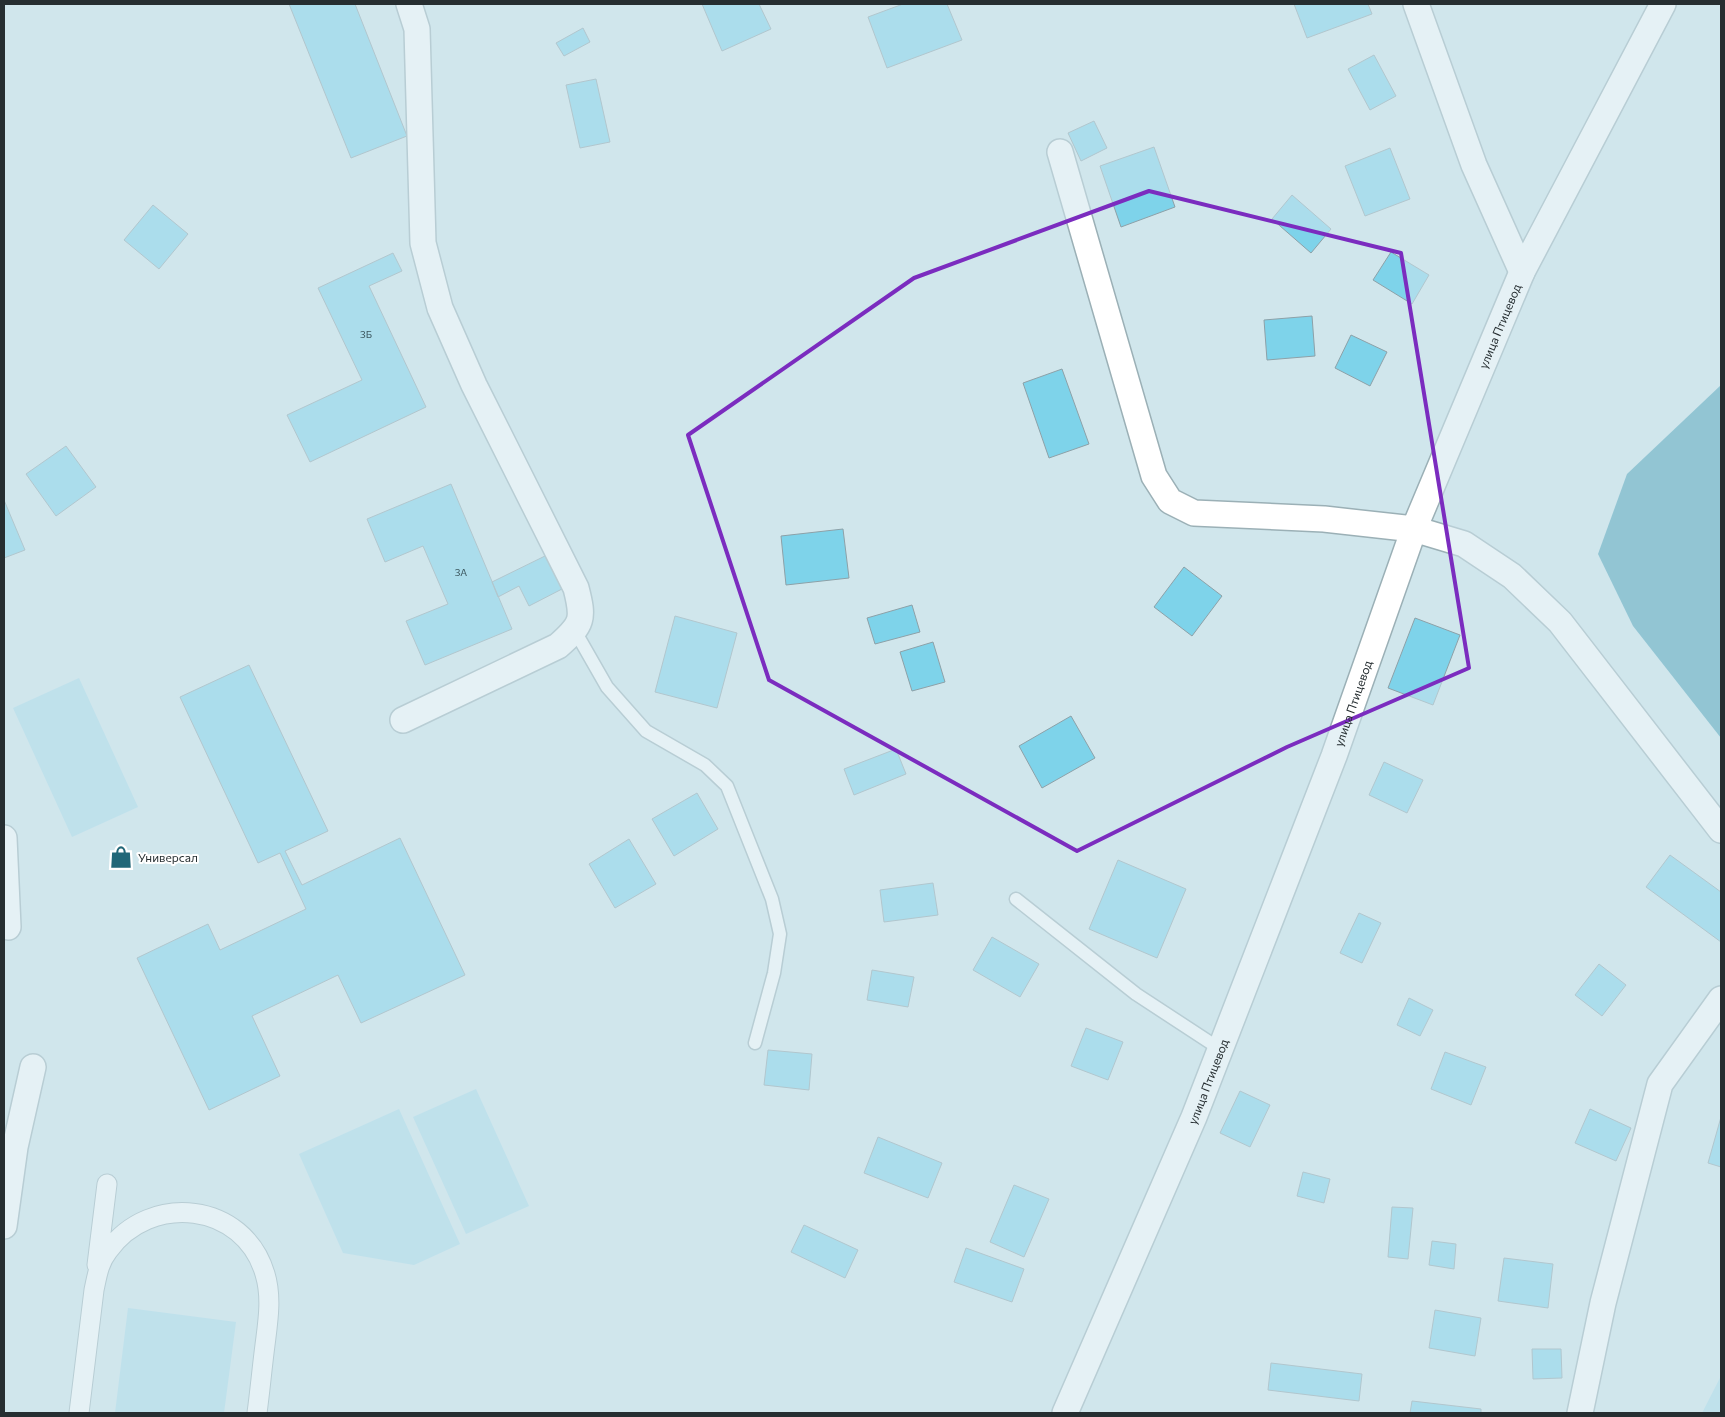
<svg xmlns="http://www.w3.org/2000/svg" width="1725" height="1417" viewBox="0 0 1725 1417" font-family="Commissioner,sans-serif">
  <rect width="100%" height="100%" fill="#d0e6ec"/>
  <path fill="#abdbe9" d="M79,678L138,807L72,837L13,708Z
    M476,1089L529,1206L466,1234L413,1117Z
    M399,1109L460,1244L414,1265L343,1253L299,1154Z
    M128,1308L236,1322L224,1413H115Z
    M1721,1376V1413H1702Z"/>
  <path fill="#489eb4" d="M1721,385V738L1633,626L1598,554L1627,474Z"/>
  <path fill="#7ed3ea" stroke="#8da1a8" d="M289,4H355L407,136L351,158Z
    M702,4H759L771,29L722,51Z
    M903,4H947L962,40L887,68L868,17Z
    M1294,4H1368L1372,14L1307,38Z
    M583,28L590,42L564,56L556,43Z
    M1374,55L1396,96L1370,110L1348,69Z
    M596,79L610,142L580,148L566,85Z
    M1094,121L1107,148L1081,161L1068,133Z
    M1154,147L1175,207L1121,227L1100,166Z
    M1390,148L1410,199L1365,216L1345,166Z
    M1292,195L1331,229L1311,253L1272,219Z
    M153,205L188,234L159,269L124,240Z
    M1391,252L1429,275L1412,304L1373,280Z
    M393,253L402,271L369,286L426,407L310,462L287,415L362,380L318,288Z
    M1312,316L1315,356L1267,360L1264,320Z
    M1351,335L1387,352L1370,386L1335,368Z
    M1062,369L1089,444L1049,458L1023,383Z
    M66,446L96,487L56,516L26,474Z
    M451,484L512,629L425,665L406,621L448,604L423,546L385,562L367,519Z
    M4,500L25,550L4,558Z
    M843,529L849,578L786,585L781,536Z
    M545,556L562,589L529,606L519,586L498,597L492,582Z
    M1184,567L1222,596L1192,636L1154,607Z
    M912,605L920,632L875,644L867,618Z
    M675,616L737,633L717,708L655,692Z
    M1415,618L1460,635L1433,705L1388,688Z
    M933,642L945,682L912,691L900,652Z
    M249,665L328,831L285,851L302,885L400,838L465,975L361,1023L338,975L252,1016L280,1076L209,1110L137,958L208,924L220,950L306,909L280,853L258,863L180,697Z
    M1071,716L1095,758L1042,788L1019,746Z
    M896,749L906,774L854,795L844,769Z
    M1384,762L1423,780L1407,813L1369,795Z
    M697,793L718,829L674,856L652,819Z
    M629,839L656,884L615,908L589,864Z
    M1670,855L1721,892V942L1646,887Z
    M1118,860L1186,889L1157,958L1089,929Z
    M933,883L938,915L884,922L880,890Z
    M1359,913L1381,923L1362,963L1340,953Z
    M992,937L1039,964L1020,997L973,970Z
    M1599,964L1626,985L1602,1016L1575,995Z
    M872,970L914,977L908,1007L867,1000Z
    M1409,998L1433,1010L1420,1036L1397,1025Z
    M1086,1028L1123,1042L1108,1080L1071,1066Z
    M768,1050L812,1054L809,1090L764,1085Z
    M1445,1052L1486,1067L1471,1105L1431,1089Z
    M1240,1091L1270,1105L1250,1147L1220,1133Z
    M1590,1109L1631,1128L1616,1161L1575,1143Z
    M1721,1117V1167L1708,1163Z
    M878,1137L942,1163L928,1198L864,1173Z
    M1303,1172L1330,1179L1324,1203L1297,1196Z
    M1014,1185L1049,1199L1024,1257L990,1242Z
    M1392,1207L1413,1208L1408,1259L1388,1257Z
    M804,1225L858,1250L845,1278L791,1252Z
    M1432,1241L1456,1244L1454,1269L1429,1265Z
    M966,1248L1024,1269L1012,1302L954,1282Z
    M1504,1258L1553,1264L1548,1308L1498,1301Z
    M1435,1310L1481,1318L1475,1356L1429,1348Z
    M1532,1349H1561L1562,1378L1533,1379Z
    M1271,1363L1362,1374L1359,1401L1268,1390Z
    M1412,1401L1481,1409V1413H1410Z"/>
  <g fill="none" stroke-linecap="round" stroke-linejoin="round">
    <defs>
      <path id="service" d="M575,631L607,687L646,731L705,765L727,786L772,899L780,934L774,973L755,1043
        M1016,899L1136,994L1220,1049"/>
      <path id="pedestrian" d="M97,1265L107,1184
        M79,1413L94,1290C97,1276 99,1262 108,1251C150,1192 244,1202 265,1274C272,1297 268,1321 265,1345C262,1368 260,1391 257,1413"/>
      <g id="minor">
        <path d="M1416,4L1474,165L1522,272"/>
        <path d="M1060,152L1154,476L1170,501L1194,513L1324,519L1414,529L1464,544L1512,576L1560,622L1721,830"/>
        <path d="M403,720L558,646C583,624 584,619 576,588L474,385L440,308L423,243L417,29L409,4"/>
        <path d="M4,838L8,927"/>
        <path d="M4,1226L15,1147L33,1067"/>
        <path id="s1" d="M1065,1413L1194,1117L1334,756L1414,529L1522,272L1663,4"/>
        <path d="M1580,1413L1603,1303L1660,1084L1721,999"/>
      </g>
    </defs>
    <use href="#service" stroke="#9bb0b6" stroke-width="15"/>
    <use href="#pedestrian" stroke="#9bb0b6" stroke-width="21"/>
    <use href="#minor" stroke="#9bb0b6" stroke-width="28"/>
    <use href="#service" stroke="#fff" stroke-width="12"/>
    <use href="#pedestrian" stroke="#fff" stroke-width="19"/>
    <use href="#minor" stroke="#fff" stroke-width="25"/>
  </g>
  <path d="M0 0H1725V1417H0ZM1149,191L1401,253L1469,668L1287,747L1077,851L769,680L688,435L914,278Z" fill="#d0e6ec" fill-opacity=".55" fill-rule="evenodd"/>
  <path fill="none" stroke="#7b2cbf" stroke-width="4" stroke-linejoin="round" d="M1149,191L1401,253L1469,668L1287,747L1077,851L769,680L688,435L914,278Z"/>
  <defs>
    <symbol id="shop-bare" viewBox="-9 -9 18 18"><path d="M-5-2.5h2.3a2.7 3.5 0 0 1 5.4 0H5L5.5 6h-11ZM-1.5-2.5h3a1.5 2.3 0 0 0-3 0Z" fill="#226778" stroke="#fff" stroke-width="2.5" paint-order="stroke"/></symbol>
  </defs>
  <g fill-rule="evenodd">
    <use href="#shop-bare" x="105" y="841" width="32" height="32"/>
  </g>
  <g text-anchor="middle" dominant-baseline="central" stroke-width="4" stroke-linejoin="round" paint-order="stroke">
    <g font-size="10" fill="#3c575f">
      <text x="366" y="334">3Б</text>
      <text x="461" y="572">3А</text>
    </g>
    <g font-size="12" fill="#262e31" stroke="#fff">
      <text stroke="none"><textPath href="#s1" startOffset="1171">улица Птицевод</textPath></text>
      <text stroke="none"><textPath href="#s1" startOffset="766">улица Птицевод</textPath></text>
      <text stroke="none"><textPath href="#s1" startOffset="361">улица Птицевод</textPath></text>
    </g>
    <g font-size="12" fill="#262e31" stroke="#fff" text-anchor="start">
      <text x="138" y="857">Универсал</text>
    </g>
  </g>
  <rect width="1725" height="1417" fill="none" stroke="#262e31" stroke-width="10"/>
</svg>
